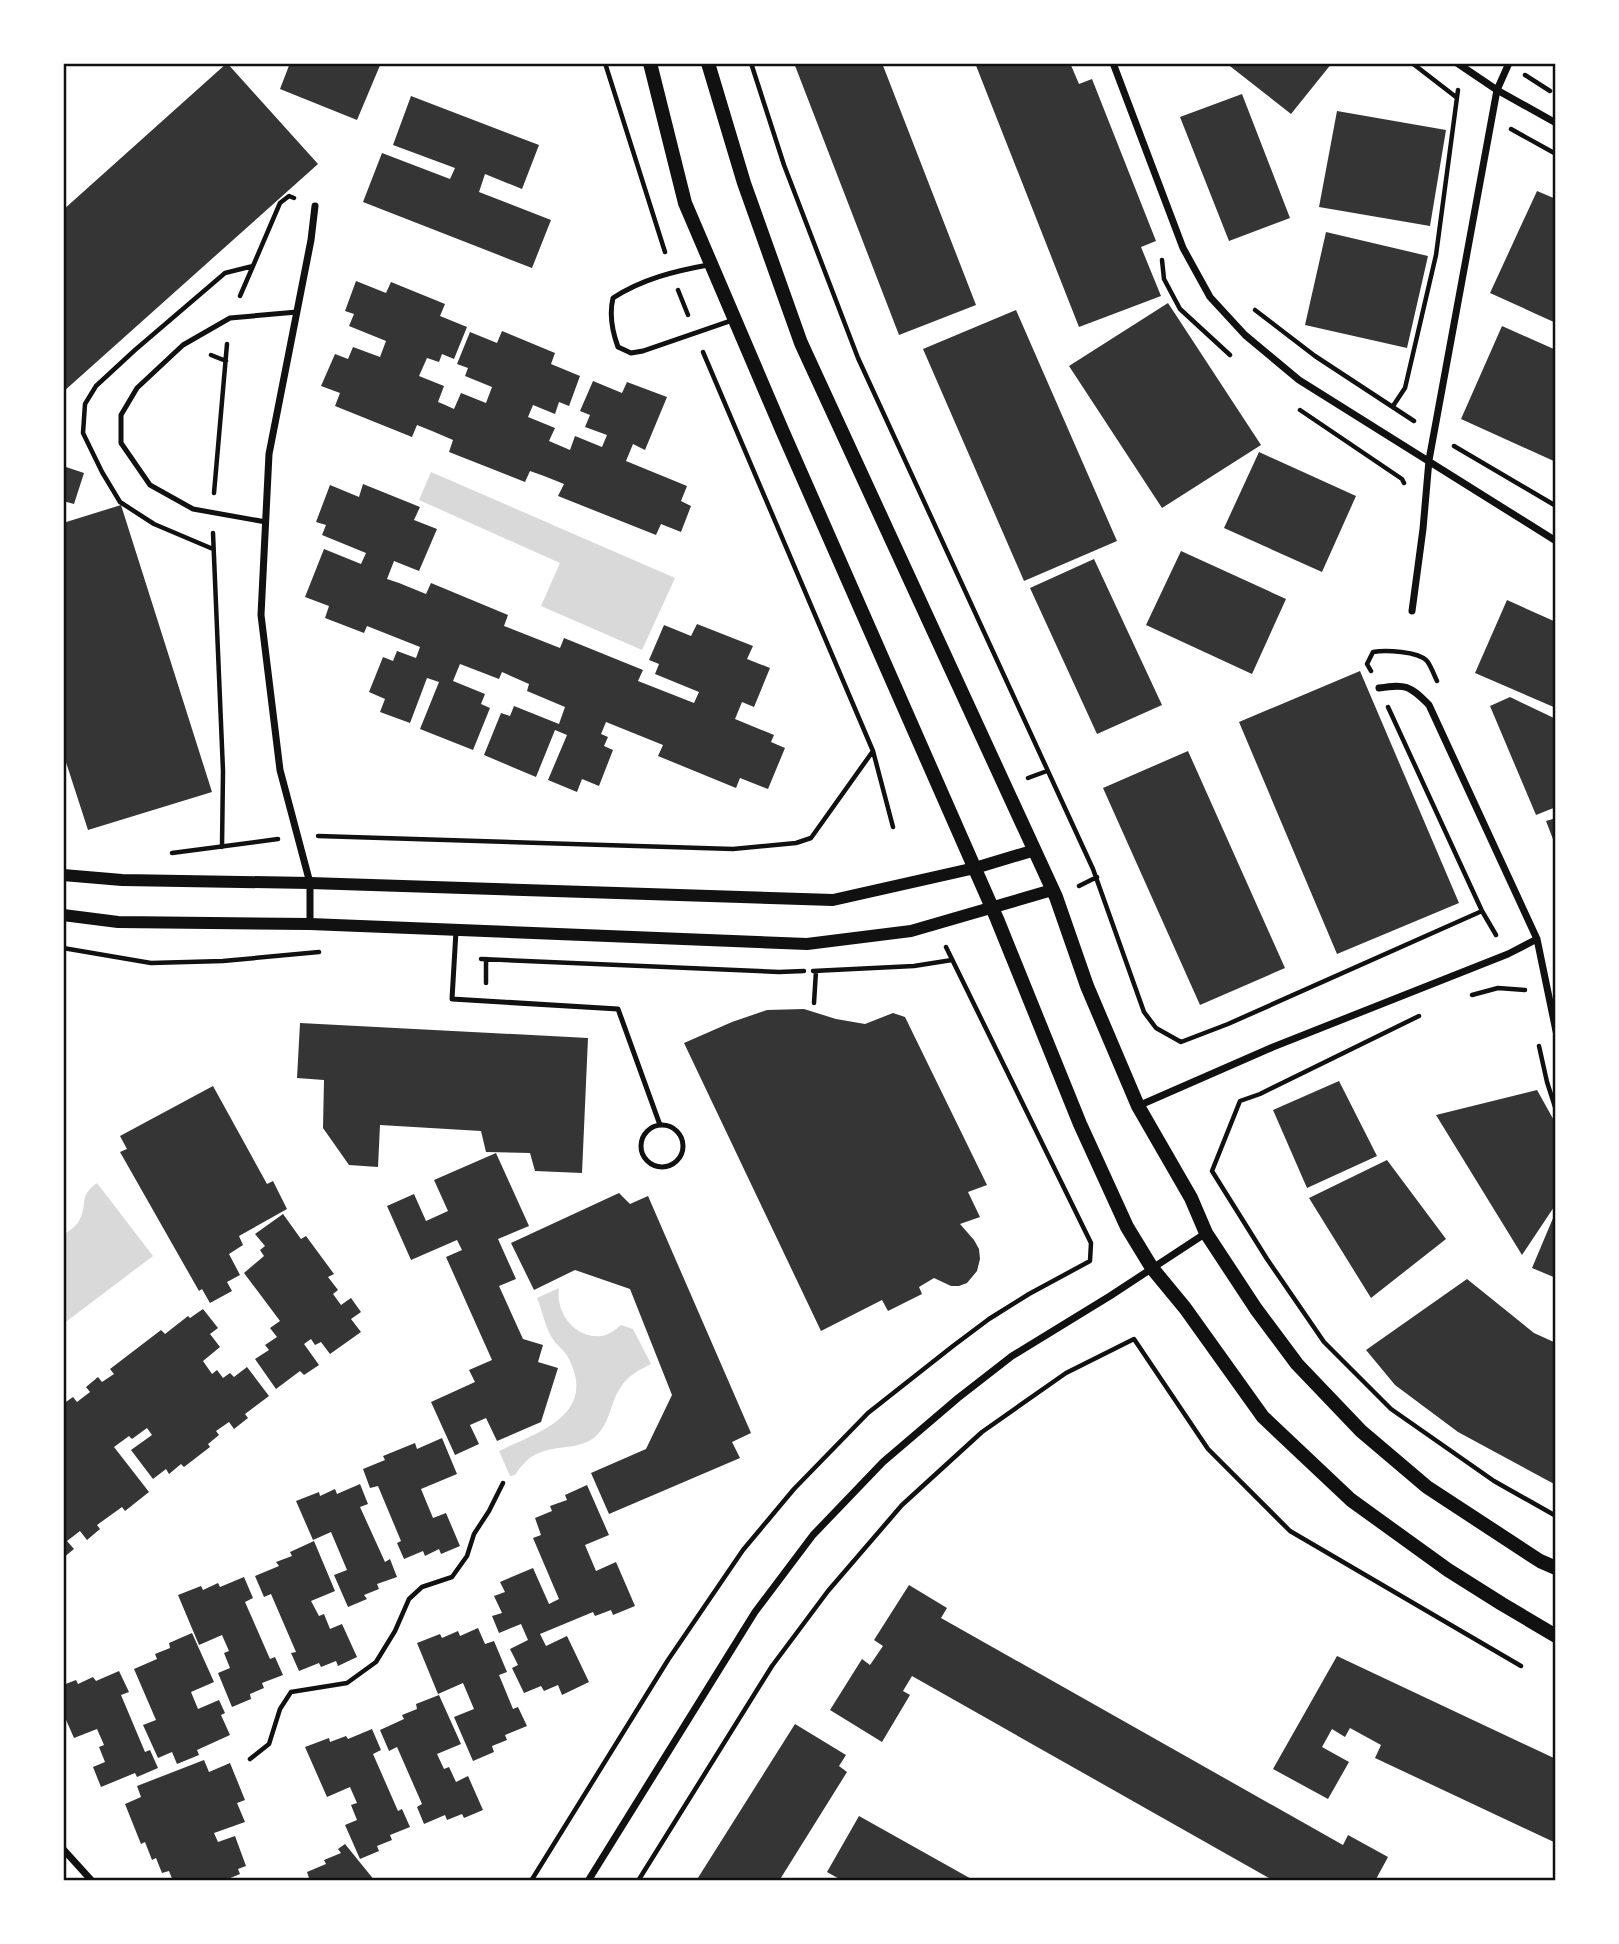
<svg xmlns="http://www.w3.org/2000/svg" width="1619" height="1944" viewBox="0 0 1619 1944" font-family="'Asap Condensed',sans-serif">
  <rect width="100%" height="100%" fill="#fff"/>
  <path fill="#d9d9d9" d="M431,472L675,578L642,650L541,606L560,563L419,500Z
    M97,1183L153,1256L63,1324V1235C69,1231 77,1226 80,1219C88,1202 78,1197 97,1183Z
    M559,1288C555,1312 575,1339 601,1336C609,1335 615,1330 621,1325L633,1329L651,1364C641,1369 627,1376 621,1387C610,1402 611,1422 596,1436C581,1450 556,1445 539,1453C528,1457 521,1466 515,1475L510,1476L499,1451C539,1432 597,1415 569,1359C565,1350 557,1346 552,1338C545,1326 542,1310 537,1298Z"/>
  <path fill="#353535" d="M227,63L318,164L63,392V210Z
    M290,63H381L357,120L280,89Z
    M794,63H882L976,305L899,335Z
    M975,63H1070L1079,84L1092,79L1156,241L1141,247L1161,296L1079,327Z
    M1226,63H1332L1291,114Z
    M1242,94L1290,218L1229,241L1180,117Z
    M411,96L539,145L522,189L485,174L479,192L551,220L532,268L363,202L382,153L450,179L455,168L393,145Z
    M1337,111L1446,130L1430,226L1319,207Z
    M1537,191L1556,199V323L1490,293Z
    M1326,232L1428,256L1407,348L1305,325Z
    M356,281L386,293L391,282L445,304L440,316L467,327L454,359L442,354L439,362L427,358L419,376L444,386L438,402L443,404L454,409L461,393L486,403L492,387L465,376L468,368L457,364L470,332L497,343L502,331L555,353L551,364L580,376L569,406L559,402L555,414L533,405L528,417L555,428L549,441L570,450L575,436L602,447L607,435L585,427L590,415L580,411L593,381L622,393L627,382L667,397L645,450L633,444L626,461L687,486L681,501L691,506L681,532L661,524L656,535L558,496L564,484L544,476L530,471L525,482L449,452L453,440L432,431L417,425L412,437L335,406L340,393L321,386L335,354L348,359L353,347L380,357L386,341L349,326L354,314L345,311Z
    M1168,303L1261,445L1162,508L1069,366Z
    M1016,310L1117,541L1024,581L923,349Z
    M1502,326L1556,350V462L1461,419Z
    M1259,452L1356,496L1322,572L1224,528Z
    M63,466L84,473L74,504L63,501Z
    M363,484L420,507L414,520L437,529L419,571L394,561L387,579L399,583L426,594L431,583L508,615L504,626L560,648L564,638L643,670L638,681L694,703L699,692L655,674L659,664L649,660L664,625L691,636L697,624L753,646L747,659L770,668L754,707L742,702L735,719L774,735L771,742L785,748L768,789L740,778L736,788L658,756L663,745L606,722L601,734L608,737L604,746L613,750L599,786L582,779L577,792L548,780L567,735L555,730L536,777L484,755L501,713L510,716L514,706L559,724L565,707L527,691L529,684L502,672L499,679L460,664L453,681L485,694L481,704L490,708L473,750L420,729L439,682L427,678L410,723L380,712L385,699L369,692L383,657L393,661L397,651L416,658L420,647L367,626L364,633L325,618L329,606L305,597L324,549L361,564L366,553L322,535L326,525L316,522L330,485L359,497Z
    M121,505L212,792L88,830L63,753V523Z
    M1181,551L1286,599L1252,674L1146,625Z
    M1094,559L1162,705L1097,734L1030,588Z
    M1507,600L1556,622V708L1475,673Z
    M1360,671L1459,903L1337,954L1239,722Z
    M1510,697L1556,719V807L1536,815L1490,706Z
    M1188,751L1285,968L1200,1005L1103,788Z
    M1556,818V847L1546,821Z
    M804,1009L836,1019L865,1024L893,1013L905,1017L987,1185L968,1192L980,1217L960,1224L974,1240L979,1249L980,1259L977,1271L967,1283L959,1286H951L934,1278L919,1287L922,1294L888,1311L882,1300L821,1331L684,1043L732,1022L767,1010Z
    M300,1023L588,1038L582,1173L535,1171L530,1153L486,1152L481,1131L380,1125L378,1167L349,1165L323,1128L324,1080L297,1078Z
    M1339,1081L1377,1156L1307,1188L1273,1110Z
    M213,1086L267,1184L273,1181L287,1209L239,1236L243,1245L229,1254L240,1275L227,1282L232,1291L210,1303L202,1289L199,1291L120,1152L127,1149L120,1136Z
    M1537,1090L1556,1124V1204L1522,1255L1436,1115Z
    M496,1153L529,1226L498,1239L516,1279L499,1286L523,1339L543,1345L538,1362L558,1368L541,1422L497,1441L486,1418L470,1425L479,1444L455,1455L431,1402L475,1382L469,1370L492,1360L446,1257L462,1250L457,1240L411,1260L387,1206L414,1194L426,1221L448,1211L434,1180Z
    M1387,1160L1446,1239L1371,1298L1309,1198Z
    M619,1193L630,1204L648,1196L751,1433L732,1442L740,1458L609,1514L591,1473L646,1449L672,1395L630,1289L575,1270L534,1290L511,1243Z
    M1556,1211V1278L1532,1268Z
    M283,1214L301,1239L306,1236L334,1274L328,1277L338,1290L333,1294L341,1305L351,1298L361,1312L351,1319L361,1332L330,1354L321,1342L315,1345L311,1339L304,1344L319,1365L304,1375L300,1371L276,1389L255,1359L269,1350L265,1345L277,1337L270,1328L280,1321L244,1273L264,1256L260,1250L265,1246L255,1234Z
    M1467,1279L1534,1333L1556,1343V1485L1458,1432L1395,1385L1366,1350Z
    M203,1309L218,1328L210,1334L220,1347L203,1361L212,1374L217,1370L223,1378L230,1373L234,1377L247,1367L269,1396L245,1414L248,1418L234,1429L229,1422L216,1431L219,1435L208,1444L210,1447L184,1467L181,1464L169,1474L166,1469L153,1479L131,1450L152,1435L147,1428L132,1439L129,1436L114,1447L149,1492L125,1511L122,1507L97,1525L100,1529L87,1540L80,1531L67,1541L74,1549L63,1558V1404L73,1397L77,1402L90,1392L86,1387L98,1377L102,1382L114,1374L110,1369L161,1330L165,1334L188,1316L190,1318Z
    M442,1438L457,1474L421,1489L433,1518L446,1513L460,1546L441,1554L439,1549L425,1556L423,1551L404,1559L397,1543L401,1541L378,1486L370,1488L363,1469L385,1460L383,1456L415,1443L417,1449Z
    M360,1484L368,1504L360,1507L385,1562L390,1559L397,1577L377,1584L379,1589L364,1595L367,1599L348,1607L334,1575L347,1570L331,1532L313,1540L296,1501L319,1492L320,1496L335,1489L337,1494Z
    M587,1485L609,1535L585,1545L596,1571L616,1562L635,1606L613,1615L611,1610L595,1616L593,1612L540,1634L546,1646L567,1636L589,1682L562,1695L558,1685L544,1691L541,1686L524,1693L512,1668L518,1665L510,1649L528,1640L521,1624L499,1633L492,1616L502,1613L494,1596L505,1592L500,1582L533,1568L549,1604L559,1599L533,1538L541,1535L535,1518L552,1511L550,1506L567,1500L565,1495Z
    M314,1541L335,1591L311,1601L319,1616L324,1614L330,1629L342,1624L357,1657L338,1666L336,1661L321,1667L319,1663L299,1671L291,1653L296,1652L271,1594L264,1597L255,1576L279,1566L276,1562L292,1556L290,1552Z
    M244,1577L253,1598L245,1602L270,1659L275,1657L283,1675L262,1683L264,1688L250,1694L251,1699L232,1707L218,1673L230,1668L224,1653L229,1651L222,1635L199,1645L178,1595L201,1586L203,1590L218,1583L220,1587Z
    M909,1585L947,1608L941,1618L1343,1845L1348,1835L1388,1857L1375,1881H1274L912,1676L903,1691L910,1695L882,1742L830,1710L862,1659L870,1665L883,1646L874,1640Z
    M478,1628L485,1644L494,1641L507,1672L499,1675L513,1709L518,1707L527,1726L505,1735L507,1740L492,1746L494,1752L473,1761L454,1717L474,1709L463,1683L438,1694L417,1643L440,1634L442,1638L458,1631L460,1636Z
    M192,1633L214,1682L191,1692L198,1709L219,1700L225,1713L221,1715L230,1735L197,1750L199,1755L177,1764L172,1752L158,1758L143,1725L156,1720L134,1669L157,1659L155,1654L170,1648L169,1643Z
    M1337,1656L1556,1759V1843L1375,1758L1381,1745L1350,1728L1345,1737L1332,1729L1322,1747L1349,1762L1328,1799L1273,1769Z
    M119,1671L129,1692L121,1695L145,1752L150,1750L158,1768L137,1777L135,1773L101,1787L93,1767L105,1762L99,1747L104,1745L97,1729L74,1738L63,1713V1685L76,1680L78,1684L93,1677L96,1681Z
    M439,1695L461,1744L437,1754L444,1769L449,1767L456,1782L468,1776L483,1810L464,1818L462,1814L447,1820L445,1815L424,1824L417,1807L422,1804L397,1747L389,1751L380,1730L404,1719L402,1715L417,1709L416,1704Z
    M795,1724L846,1755L839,1766L847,1772L779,1881H696Z
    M372,1729L381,1750L373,1754L398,1811L402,1809L410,1827L390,1835L392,1840L377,1846L379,1851L360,1859L345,1825L357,1820L351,1805L357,1803L350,1787L327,1797L305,1747L329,1738L330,1742L346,1736L348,1739Z
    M204,1760L209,1772L230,1763L245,1800L237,1803L245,1822L214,1833L218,1842L235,1836L246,1866L238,1869L240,1874L223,1881H173L169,1871L162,1873L156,1858L152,1860L145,1842L141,1844L125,1804L141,1797L137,1786Z
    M859,1816L975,1881H843L827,1872Z
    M345,1844L375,1881H310L307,1872L326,1864L324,1860L341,1853L338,1849Z"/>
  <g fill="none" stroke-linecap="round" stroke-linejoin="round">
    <path stroke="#111" stroke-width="4.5" d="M605,63L665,252
      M751,63L784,165L858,358L1093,869L1144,1012L1156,1028L1181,1042L1228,1024L1482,911L1388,707
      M1412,63L1456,97
      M1525,75L1550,91
      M1511,129L1556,154
      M1162,260L1164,279L1180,309L1230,355
      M678,290L688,315
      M240,296L253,266
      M1255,310L1315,356L1414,421
      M703,352L873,751L893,827
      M211,355L226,361
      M1393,406L1405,388L1436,255L1458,90
      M1300,410L1402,479L1404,483
      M1454,446L1556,506
      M214,493L227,344
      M213,533L223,771L222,847
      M213,549L154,524L120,502L102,472L83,433L85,404L96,386L135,350L225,273L253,266L280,203L289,196L294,198
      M1371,671L1367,664L1373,652C1385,650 1418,651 1427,661C1431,666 1434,675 1437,681
      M1028,778L1047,771
      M318,836L733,849L796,843L811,838L873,751
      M172,853L278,839
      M1079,886L1097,877
      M1482,911L1496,935
      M63,948L151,963L223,961L319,952
      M481,959L779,972L804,971
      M486,959V983
      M813,971L914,966L952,960
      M1472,995L1498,988L1525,990
      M814,1003L816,971
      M1419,1016L1260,1094L1240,1101L1212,1171L1267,1259L1324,1342L1391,1409L1494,1481L1556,1516
      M1539,1046L1547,1082L1556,1110
      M250,1759L269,1744L280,1709L291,1692L347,1683L376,1662L395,1631L409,1599L422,1587L452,1577L467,1556L474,1534L489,1511L503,1483
      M531,1881L668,1660L743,1550L794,1489L868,1413L953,1346L989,1319L1029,1294L1090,1261L1091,1243L946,947
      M638,1881L772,1666L828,1591L902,1505L982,1432L1066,1373L1134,1339L1208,1449L1290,1531L1521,1666"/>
    <path stroke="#111" stroke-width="5" d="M708,265C675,271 642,279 613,298C609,315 612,331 618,347L631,353L643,351L733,320
      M266,522L193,509L150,485L121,443V415L137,388L183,345L230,318L297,312
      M456,931L452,999L618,1009L660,1125
      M641 1146a21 21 0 1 1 42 0a21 21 0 1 1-42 0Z"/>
    <path stroke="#111" stroke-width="7" d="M1113,63L1183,248L1210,297L1245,335L1299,380L1556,541
      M1457,63L1497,90L1556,123
      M1412,611L1423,529L1429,460L1497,90L1509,63
      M1379,688C1406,684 1409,685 1429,705L1537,939L1556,1031
      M310,924V883L280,770L261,615L269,454L311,240L315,206
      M1138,1106L1273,1047L1508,954L1537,939
      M63,1849L92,1881
      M588,1881L755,1612L813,1535L883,1462L958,1398L1012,1356L1110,1296L1206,1233"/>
    <path stroke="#111" stroke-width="12" d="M63,875L122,880L310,883L833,900L975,868L1035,850
      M63,915L118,922L310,924L807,944L911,931L1052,890"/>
    <path stroke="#111" stroke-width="14" d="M650,63L685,203L782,430L997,919L1080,1124L1127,1227L1152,1268L1185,1308L1263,1417L1351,1500L1448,1570L1502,1604L1556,1636
      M708,63L744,183L801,343L1056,897L1087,986L1138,1106L1191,1198L1206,1233L1256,1309L1297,1364L1361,1431L1427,1487L1540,1561L1556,1568"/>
  </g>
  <rect width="1619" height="1944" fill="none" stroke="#ffffff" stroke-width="130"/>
  <rect x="65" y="65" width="1489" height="1814" fill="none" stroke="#111" stroke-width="2.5"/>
</svg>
